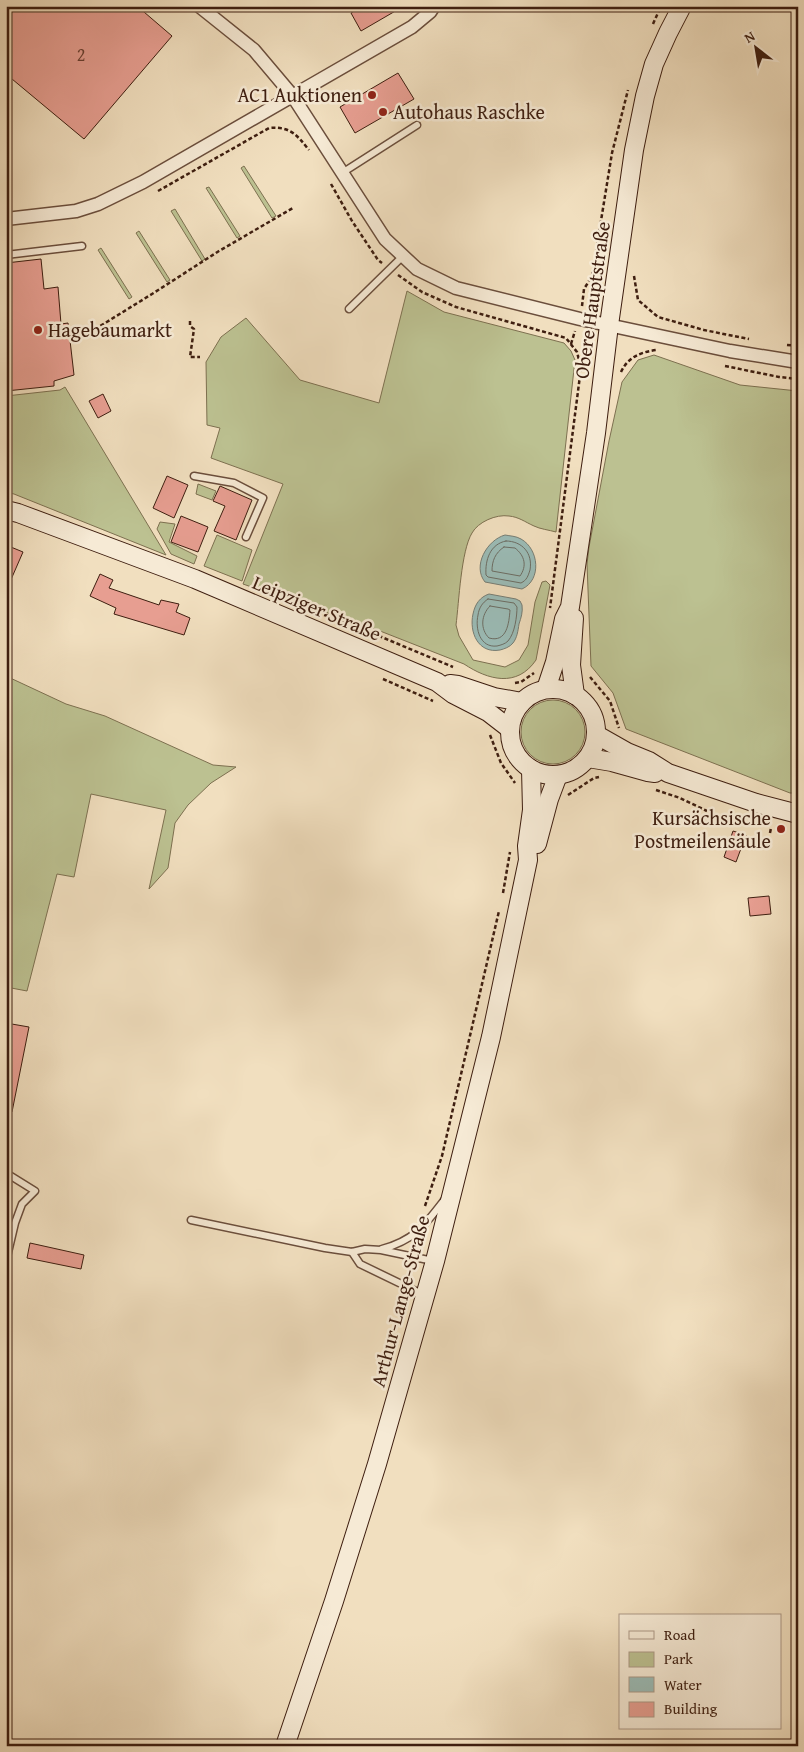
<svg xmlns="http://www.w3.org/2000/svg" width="804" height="1752" font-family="'Gentium Book Plus',serif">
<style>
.green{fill:#bcc191;stroke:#7d7050}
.water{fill:#9bbcb7;stroke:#767d74}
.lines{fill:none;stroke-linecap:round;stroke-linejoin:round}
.shore{stroke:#6c6d64;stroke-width:1}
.building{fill:#e79e91;stroke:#3e1e10}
.lane-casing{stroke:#6b4e3c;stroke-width:9}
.street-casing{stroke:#6b4e3c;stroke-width:15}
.secondary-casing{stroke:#3e1e10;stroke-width:20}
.path{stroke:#3e1e10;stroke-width:2.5;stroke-dasharray:4 2.5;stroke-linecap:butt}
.lane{stroke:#f6ead5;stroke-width:6}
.street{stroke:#f6ead5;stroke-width:12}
.secondary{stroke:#f6ead5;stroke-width:18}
.poi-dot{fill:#8f2418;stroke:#f6ead5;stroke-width:2}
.labels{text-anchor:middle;stroke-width:5;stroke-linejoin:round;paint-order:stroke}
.number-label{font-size:18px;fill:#683e30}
.poi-label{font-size:20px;fill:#3e1e10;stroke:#f6ead5;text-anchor:end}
.street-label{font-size:20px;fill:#3e1e10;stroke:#f6ead5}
</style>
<rect width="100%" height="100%" fill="#f1dfbf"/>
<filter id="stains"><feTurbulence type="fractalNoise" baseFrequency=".004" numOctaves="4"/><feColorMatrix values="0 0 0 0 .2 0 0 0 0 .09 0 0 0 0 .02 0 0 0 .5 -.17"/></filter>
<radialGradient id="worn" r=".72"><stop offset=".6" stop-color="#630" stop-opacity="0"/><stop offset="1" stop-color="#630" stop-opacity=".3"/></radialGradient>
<g class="green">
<path d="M244,166l32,50 -4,2 -31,-50z"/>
<path d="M209,187l31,49 -3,2 -31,-50z"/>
<path d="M175,209l30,50 -3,2 -31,-50z"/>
<path d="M139,231l31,49 -3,2 -31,-49z"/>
<path d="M101,248l31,49 -3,2 -31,-49z"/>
<path d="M407,291l37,21 120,31 7,8 4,9 -19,172c-7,-2 -16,-3 -22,-6 -9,-4 -15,-9 -25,-10 -13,-2 -31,6 -37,17 -11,18 -13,69 -16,92l3,11 14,24 32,7 14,-7 9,-15 7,-43 7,-20 4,-1 4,4 -14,75c-19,28 -48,20 -72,4l-117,-46 -30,-8 -74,-26 40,-100 -72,-26 9,-30 -13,-3 -1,-63 15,-25 25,-19 54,62 79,23z"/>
<path d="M654,355l86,30 58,6v402h-8l-164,-64 -13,-36 -22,-27 -4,-102 2,-17 20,-106 13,-59 16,-22z"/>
<path d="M65,387l101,168 -152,-61 -8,-2v-96l54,-6z"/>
<path d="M198,484l18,7 -4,9 -16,-6z"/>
<path d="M160,522l15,2 -6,18 28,14 -3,8 -23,-10 -14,-25z"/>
<path d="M217,535l35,15 -10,31 -38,-15z"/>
<path d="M6,676l60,28 39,12 108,49 23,2 -25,16 -23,22 -13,18 -7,45 -19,21 17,-79 -75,-16 -17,83 -17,-3 -30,117 -21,-4z"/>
<circle cx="553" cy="732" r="32"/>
</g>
<g class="water">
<path d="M505,535c5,1 11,1 16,4 18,10 21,41 1,50l-37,-7c-13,-16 2,-42 20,-47z"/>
<path d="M489,594l27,5 4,2 2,4c1,7 -1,13 -3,19 -1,7 -2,14 -6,19 -3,4 -9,6 -13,7 -22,4 -31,-18 -27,-36 2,-10 7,-17 16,-20z"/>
</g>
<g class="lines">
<g class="shore">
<path d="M506,541c16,0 27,12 24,29 -2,6 -3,10 -9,13l-33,-6 -2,-2c-1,-15 4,-31 20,-34z"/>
<path d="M504,547l11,1c10,8 12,18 5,28l-28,-5c0,-10 3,-18 12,-24z"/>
<path d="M488,599l26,4 3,4c0,9 -2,26 -9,34 -3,3 -7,4 -11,5 -17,2 -22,-17 -19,-31 1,-7 4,-12 10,-16z"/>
<path d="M490,606l18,3 2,1c-1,13 -3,33 -21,28 -9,-9 -8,-23 1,-32z"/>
</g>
</g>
<g class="building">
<path d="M6,6h131l35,30 -88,103 -78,-65z"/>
<path d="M363,6h41l-43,25 -10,-18z"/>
<path d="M398,73l16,26 -59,34 -15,-26z"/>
<path d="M41,259l3,30 14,-2 3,37 7,-1 6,52 -20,6v5l-48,5v-128z"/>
<path d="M103,394l8,17 -13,7 -9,-17z"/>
<path d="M167,476l21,9 -14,33 -21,-10z"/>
<path d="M220,486l32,14 -16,40 -22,-9 11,-25 -12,-5z"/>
<path d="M181,516l27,11 -10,25 -27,-10z"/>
<path d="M6,545l17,7 -17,39z"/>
<path d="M100,574l13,6 -4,8 50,17 2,-5 18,4 -3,8 14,6 -6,17 -70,-21 2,-6 -26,-12z"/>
<path d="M733,831l13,4 -10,27 -12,-5z"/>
<path d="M769,896l2,18 -21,2 -2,-18z"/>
<path d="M6,1023l23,4 -17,85 -6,-1z"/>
<path d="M30,1243l54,12 -3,14 -54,-11z"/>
</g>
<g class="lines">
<g class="lane-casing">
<g id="lane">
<path d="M342,173l75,-48"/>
<path d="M6,255l76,-9"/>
<path d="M349,309l54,-53"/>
<path d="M194,476l40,7 29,15 -17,39"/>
<path d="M6,1173l29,18 -13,13 -7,19 -9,38"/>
<path d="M191,1220l134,28 27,4 13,-3 16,1 52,11"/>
<path d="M382,1249c33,-9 43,-24 63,-50"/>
<path d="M352,1252l8,12 64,31"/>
</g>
</g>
<g class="street-casing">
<g id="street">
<path d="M199,6l55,44 38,45 93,144 32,30 39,19 124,31 150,32 68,11"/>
<path d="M6,219l70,-8 22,-7 45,-22 269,-155 18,-15 4,-6"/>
</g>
</g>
<g class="secondary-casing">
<g id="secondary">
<path d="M6,510l12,3 177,66 242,103 16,12 35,18 22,17"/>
<path d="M574,618l-3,47 4,30"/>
<path d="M450,684l8,1 36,12 28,5"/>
<circle cx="553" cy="732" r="43"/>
<path d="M546,689l9,-27 9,-43 6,-12 26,-174 13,-108 25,-175 11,-54 9,-32 14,-31 14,-27"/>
<path d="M597,735l30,17 22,9 19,12 88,30 42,11"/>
<path d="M588,758l24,4 36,10 7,1"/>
<path d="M537,844l12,-45 9,-24"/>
<path d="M285,1746l49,-145 43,-137 58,-203 56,-224 37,-177 -1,-14 5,-36 -1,-41"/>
</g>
</g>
<g class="path">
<path d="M653,24l8,-18"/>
<path d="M331,184l21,37 26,39 4,3"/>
<path d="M158,191l111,-63c21,-2 28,7 40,22"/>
<path d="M398,275l24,17 34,15 110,31 11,14 4,16 -31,240"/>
<path d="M634,276l4,24 20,17 46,13 45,9"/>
<path d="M582,306l2,-17 8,-13 20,-123 16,-63"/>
<path d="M190,321v5l4,3 -4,28h10"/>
<path d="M70,337l27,-9 55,-34 67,-43 74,-43"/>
<path d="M571,344l4,-13"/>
<path d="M787,345l11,1"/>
<path d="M725,366l54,11 19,2"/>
<path d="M621,372c7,-15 20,-20 35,-22"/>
<path d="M324,615l10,2 119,50"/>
<path d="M590,677l20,24 9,27"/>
<path d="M383,679l50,22"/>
<path d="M515,683l6,-1 13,-9"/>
<path d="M490,735l11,28 14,20"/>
<path d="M656,790l24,8 27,13"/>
<path d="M568,795l26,-17 5,-1"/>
<path d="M727,818l1,-4"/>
<path d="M770,833l1,-5"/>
<path d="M503,893l7,-41"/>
<path d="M425,1206l17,-50 57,-245"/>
</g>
<use href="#lane" class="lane"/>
<use href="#street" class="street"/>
<use href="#secondary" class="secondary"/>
</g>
<g class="poi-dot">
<circle cx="372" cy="95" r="5"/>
<circle cx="383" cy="112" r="5"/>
<circle cx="38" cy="330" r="5"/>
<circle cx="781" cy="829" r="5"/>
</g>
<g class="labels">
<g class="number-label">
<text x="81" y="61">2</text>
</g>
<g class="poi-label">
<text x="362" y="102">AC1 Auktionen</text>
<text x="393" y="119" text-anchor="start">Autohaus Raschke</text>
<text x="48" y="337" text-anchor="start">Hagebaumarkt</text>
<text x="771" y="825">Kursächsische<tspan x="771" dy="23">Postmeilensäule</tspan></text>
</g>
<g class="street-label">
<text transform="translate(592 300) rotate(-82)" y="7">Obere Hauptstraße</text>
<text transform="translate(317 608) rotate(23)" y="7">Leipziger Straße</text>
<text transform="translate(400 1301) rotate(-75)" y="7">Arthur-Lange-Straße</text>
</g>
</g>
<rect width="804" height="1752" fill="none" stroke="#f1dfbf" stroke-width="25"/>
<rect x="8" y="8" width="789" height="1737" fill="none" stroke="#3e1e10" stroke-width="2.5"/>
<rect x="12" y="12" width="779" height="1727" fill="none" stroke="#3e1e10"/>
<rect x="619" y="1614" width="162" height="115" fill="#f6ead5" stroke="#ac9886"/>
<rect x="629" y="1631" width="25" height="8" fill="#f6ead5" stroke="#ac9886"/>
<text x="664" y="1640" font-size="15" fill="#3e1e10">Road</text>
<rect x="629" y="1652" width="25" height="15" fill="#bcc191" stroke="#ac9886"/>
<text x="664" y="1664" font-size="15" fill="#3e1e10">Park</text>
<rect x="629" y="1677" width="25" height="15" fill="#9bbcb7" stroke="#ac9886"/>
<text x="664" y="1690" font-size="15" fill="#3e1e10">Water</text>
<rect x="629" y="1702" width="25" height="15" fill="#e79e91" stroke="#ac9886"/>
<text x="664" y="1714" font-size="15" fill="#3e1e10">Building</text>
<g transform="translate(756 48) rotate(329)" stroke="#f6ead5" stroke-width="4" paint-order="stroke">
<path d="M0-4L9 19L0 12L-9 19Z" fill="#3e1e10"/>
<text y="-8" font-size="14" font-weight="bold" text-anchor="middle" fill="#3e1e10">N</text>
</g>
<rect width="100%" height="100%" filter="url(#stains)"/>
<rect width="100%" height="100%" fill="url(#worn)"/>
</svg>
